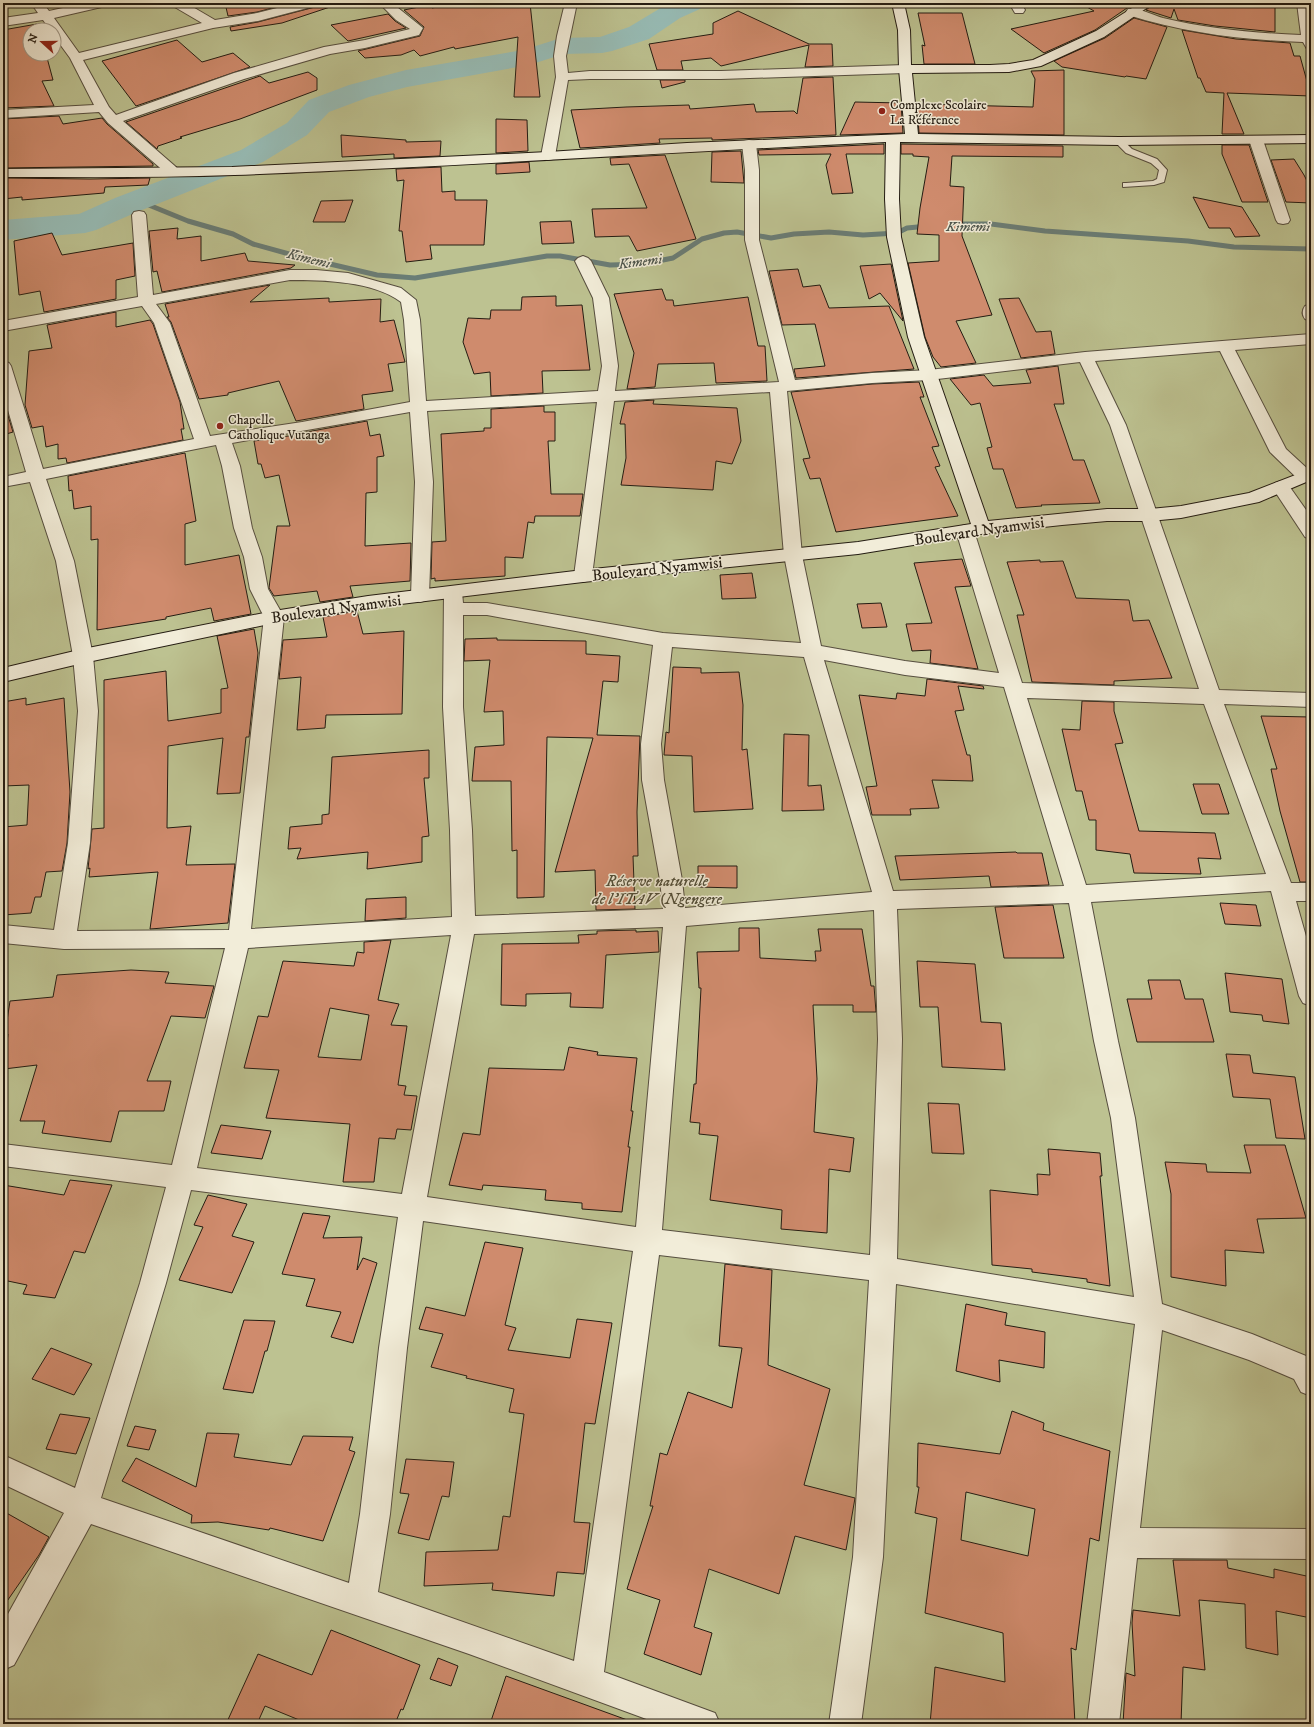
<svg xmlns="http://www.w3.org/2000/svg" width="1314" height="1727" font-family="'IM FELL DW Pica',serif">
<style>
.green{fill:#bdc291;stroke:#706f52;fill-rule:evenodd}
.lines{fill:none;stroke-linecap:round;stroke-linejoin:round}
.stream{stroke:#6a7d76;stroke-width:5}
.river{fill:#98beb8;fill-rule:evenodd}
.building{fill:#cf8b6d;stroke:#241c12;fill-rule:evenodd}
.lane-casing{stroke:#564e3f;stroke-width:2}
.street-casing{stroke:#564e3f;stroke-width:2}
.secondary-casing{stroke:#241c12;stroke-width:2}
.lane{fill:#f2edd9;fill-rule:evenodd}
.street{fill:#f2edd9;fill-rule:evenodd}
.secondary{fill:#f2edd9;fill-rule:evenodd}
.poi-dot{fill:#8f2418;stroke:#f2edd9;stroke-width:1.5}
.labels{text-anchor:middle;stroke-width:3;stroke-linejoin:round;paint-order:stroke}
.far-poi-label{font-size:13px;fill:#241c12;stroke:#f2edd9;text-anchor:start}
.far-water-label{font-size:14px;font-style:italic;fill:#4d554c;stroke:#f2edd9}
.street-label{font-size:16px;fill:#241c12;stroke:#f2edd9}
.park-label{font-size:16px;font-style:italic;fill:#524e38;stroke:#f2edd9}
</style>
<rect width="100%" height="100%" fill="#ebe3c5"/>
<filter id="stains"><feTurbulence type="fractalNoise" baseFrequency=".005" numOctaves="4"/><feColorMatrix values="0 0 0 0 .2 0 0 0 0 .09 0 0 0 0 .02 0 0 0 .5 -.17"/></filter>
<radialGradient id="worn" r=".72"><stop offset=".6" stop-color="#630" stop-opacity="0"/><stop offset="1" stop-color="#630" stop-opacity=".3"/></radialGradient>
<path class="green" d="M3,3h1308v1721h-1308zM30,30h24v24h-24z"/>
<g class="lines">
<g class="stream">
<path d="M139,201l49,20 45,13 20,10 47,13 77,18 38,3 132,-22h13l50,9 33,-1 30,-6 29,-19 22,-6 13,-1 34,6 23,-4 35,-2 34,3 34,-2 10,-5 21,-2"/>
<path d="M953,224h38l54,7 143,10 46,6 77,2"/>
</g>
<path class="river" d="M669,3h35l-4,6 -20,9 -31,21 -37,12 -10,2 -38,1 -35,11 -122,22 -38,10 -40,15 -22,23 -44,27 -126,50 -41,18 -11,3 -82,7v-20l76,-6 36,-16 126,-48 46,-27 22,-23 40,-15 57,-15 117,-20 38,-12 39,-1 29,-10z"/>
</g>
<g class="building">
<path d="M225,3h66l-34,9 -29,4z"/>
<path d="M318,3h11l1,4 -48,16 -51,8 -1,-4 28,-5 57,-15z"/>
<path d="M459,3h16l3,3 52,-3 10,94h-26l4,-60 -63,12 -1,-2 -34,9 -6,-6 -13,5 -36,3 -7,-7 62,-15 4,-9 -20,-17 25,-5 3,3z"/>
<path d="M1080,3h57l-10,5 -32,22 -51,23 -33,-24 83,-18z"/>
<path d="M1155,3h120v29l-60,-6 -37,-6 -4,-11 -3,9 -25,-8z"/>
<path d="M738,11l71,33h23l1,22 -28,1 4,-22 -88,21 -10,-8 -30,3 2,9h-26l-8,-26 64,-10v-11z"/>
<path d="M918,13h44l13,51h-51l-2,-19 3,1z"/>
<path d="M388,14l7,7 11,7 -58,13 -17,-16z"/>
<path d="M1134,18l33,9 -21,52 -20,-3 -1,1 -63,-10 -8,-6 51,-23z"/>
<path d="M37,24l2,6h-9v24h16l7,26 -11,1 12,25 -51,2v-78z"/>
<path d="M1182,30l54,9 54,4 4,13h6l11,40 -84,-3 17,41h-22l2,-41 -18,-1 -6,-14h-2z"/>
<path d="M177,40l25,22 31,-9 17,14 -114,39 -34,-45z"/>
<path d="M1064,70v65l-145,-2 -2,-29 116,3 2,-28 -4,-8z"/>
<path d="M308,72l9,6v12l-77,29 -60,18 2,1 -24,8 -1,3 -31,-27 134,-46 9,7z"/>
<path d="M833,77l3,58 -124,5v-2l-53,1 1,4 -80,5 -9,-38 55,-3 63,-2 1,4 64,-5 2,8 38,-1 3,3 6,-36z"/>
<path d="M660,80h25v2l-23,6z"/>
<path d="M855,102l46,1 2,30 -63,2z"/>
<path d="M59,116l4,8 39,-6 5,6 46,40v2l-150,2v-49z"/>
<path d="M496,119l31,1 1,31 -32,2z"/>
<path d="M341,135l65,5v2l35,-1 -1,15 -46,2v-4l-52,3z"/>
<path d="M884,144v10h-38l7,39 -21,1 -6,-29 5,-11 -72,1 -1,-5z"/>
<path d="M901,144l162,2v11l-111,-1 -2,30 14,1 -2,49 30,79 -36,6 20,42 -35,4 -8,-10 -8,-20 -17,-74 31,-2v-26l-22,-1 3,-26 9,-51 -16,-1v-2h-12z"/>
<path d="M1222,145h27l19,57h-26l-20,-48z"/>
<path d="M741,151l3,32 -33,-1 1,-30z"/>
<path d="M665,155l31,84 -59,12 -8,-15 -34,1 -3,-28 55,-1 -18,-44 -18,1 -1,-7z"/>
<path d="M1294,159l10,16 7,14v14l-25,-1 -15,-42z"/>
<path d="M529,162l1,10 -34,2v-10z"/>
<path d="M441,167l1,25 13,-1v9h32l-3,45h-54l2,14 -26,3 -4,-31h-3l5,-51 -7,1 -1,-12z"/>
<path d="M3,178l87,1 60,-1 -2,7 -43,2 -1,6 -82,7v-3l-19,2z"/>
<path d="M1193,197l49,10 18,29 -25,1 -5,-9h-21z"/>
<path d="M353,200l-8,22h-32l8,-21z"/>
<path d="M571,221l3,22 -32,1 -2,-22z"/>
<path d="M178,228l-1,11 24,-3v25l44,-8 3,8 47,4 -4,3 -129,24 -5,-21 -4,1 -4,-41z"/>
<path d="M52,233l10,22 71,-12 2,33 -19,4v19l-72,13 -4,-21 -21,4 -5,-54z"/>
<path d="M891,264l12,57 -23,-28 -11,6 -9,-33z"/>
<path d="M798,269l5,18 17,-2 9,23 60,-2 25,63 -118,9 -2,-9 31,-3 -10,-42 -33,1 -13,-54z"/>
<path d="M270,285l-20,17 79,-4v4l52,-3 -1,23 14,-2 11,42 -17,2 5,27 -31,4 2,14 -68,12 -17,-40 -51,12v2l-29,4 -28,-77 -4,-5h2l-4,-13z"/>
<path d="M662,289l4,11h7l1,6 74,-9 10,49h7l2,35 -51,2 -2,-20 -56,1 -3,23 -28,2 7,-36 -20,-59z"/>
<path d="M556,296v10l26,-1 8,65 -48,1 1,22 -52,3 -1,-24 -16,2 -11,-32 5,-24 22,1 1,-9h30l1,-13z"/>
<path d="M1019,298l17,34 15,-1 4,23 -34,4 -22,-59z"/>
<path d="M116,312v15l34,-7 3,4 27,78 4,27h-3l2,11 -116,23 -1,-5 -8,1v-15l-12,3 -3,-21 -11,2 -7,-23 4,-54 23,-3 -5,-23z"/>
<path d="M1058,366l6,38h-10l19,56h11l16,43 -59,2 1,1 -26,2 -13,-39h-10l-6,-21 5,-1 -12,-44 -9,2 -21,-26 34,-4 9,11 38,-3 -5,-13z"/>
<path d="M919,382l5,15h-4l19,49 -7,1 8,19 -5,1 23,49 -122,16 -16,-54 -10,1 -7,-20 7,-1 -19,-66 81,-8z"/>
<path d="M654,400l-1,4 84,4 4,33 -9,23 -16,-3 -3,29 -92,-5 5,-27 -1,-34h-5l5,-22z"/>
<path d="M544,406v6h11v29h-7l3,53h32l-3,22h-45l-1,7 -6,-1 -5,36 -18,-1v19l-70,5v-3l-4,1 1,-37 14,-1 -5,-107 43,-3v-3h7v-19z"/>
<path d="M6,409l7,23 -10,3v-25z"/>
<path d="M367,421l3,15 10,-2 4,22 -7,1v35l-11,1 -1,53 46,-3 -1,38 -60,5 3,11 -33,5 -3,-11 -43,5 -5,-8 8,-62h13l-11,-51 -14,3 -4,-14h-3l-4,-23 48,-7 -1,-1z"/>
<path d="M185,453l11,68 -11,3v41l54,-10 12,59 -37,7 -3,-13 -45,9v2l-69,11 1,-91 -7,1v-34l-17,3 -2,-19 -3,1 -1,-15z"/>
<path d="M962,559l9,27 -16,1 23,82 -48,-6 1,-13 -19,1 -6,-27 26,-1 -18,-60z"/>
<path d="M1040,560v2l23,-1 13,37 53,2 4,21 16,-1 23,58 -58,3v4l-82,-3 -15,-67h7l-17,-53z"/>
<path d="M752,573l4,25 -34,1 -2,-24z"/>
<path d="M881,603l6,24 -25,1 -5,-24z"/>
<path d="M357,611l6,23 41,-3 -2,83 -76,1 -1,13 -28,2 4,-53 -22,2 4,-39 44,-3 -4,-20z"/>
<path d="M254,629l4,24 -9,84h-3l-6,56 -23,1 6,-56 -55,8 -1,82 24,-2 -5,39 49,-1 -7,59 -78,6 8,-57 -69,5 1,-9 -2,1 4,-40 12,-1v-148l62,-9 2,50 53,-8v-24l7,-1 -11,-52z"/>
<path d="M497,638v2l89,1v13l34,2 -2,26 -15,-1 -6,54 43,1 -3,76 1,44h-5l2,53 -39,1 -1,-40 -40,2 38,-134 -46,-1 -3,160 -27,1v-48l-5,1 -1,-70h-39l3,-34 29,-2 -1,-34 -19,1 6,-52 -26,1 1,-22z"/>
<path d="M673,667l28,1v5l38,-1 4,33 -1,45 5,-1 6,60 -59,3 -2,-56 -28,-1 2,-23 3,1z"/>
<path d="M927,679l56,7 1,3 -26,-3 6,24 -9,1 12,44h3l3,26 -41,-1 7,28 -29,1 1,6h-39l-6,-28 11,-1 -18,-91 37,4 1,-6 28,3z"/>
<path d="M26,698v7l38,-7 6,94 -3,51 -5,28 -16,1 -5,25h-6l-4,16 -28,2v-88l24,-2 2,-40 -26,1v-84z"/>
<path d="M1082,701l32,1v9l9,32 -8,1 24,87 76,2 6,26 -23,-1 3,16 -67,-1 -4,-19 -34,-4v-30h-7l-7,-29h-6l-14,-62 18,1z"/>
<path d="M1261,716l50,1v165h-11l-20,-71 -9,-42h6z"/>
<path d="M784,734l25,1 -1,51 13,-1 3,25 -42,1z"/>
<path d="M429,750v28h-5l5,58 -7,1v25l-55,7 1,-17 -71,7 4,-11 -13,1 2,-22 32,-3v-9l7,-1 3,-57z"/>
<path d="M1193,784h26l10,30h-27z"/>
<path d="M1016,852l1,1h25l7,32 -58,2 -2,-11 -89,4 -5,-24z"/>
<path d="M698,866h39v22l-39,-1z"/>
<path d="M406,897v21l-41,3 1,-22z"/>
<path d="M1220,903l36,2 5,21 -36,-2z"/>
<path d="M1053,905l11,53h-60l-9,-51z"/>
<path d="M739,928h20l1,30 56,3 -1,-10h6l-3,-22h44l9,57h3l2,26h-23v-7h-40l4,74 -3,53 40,6 -4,34 -21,-3 -2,64 -46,-4 1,-19 -72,-10 8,-64 -19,-2 1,-11 -10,-1 4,-38h2l5,-96h-2l-2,-36 42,-1z"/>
<path d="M636,930v2l22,-1 1,21 -53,3 -3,53 -33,-1 1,-14 -45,1v12l-25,-1 1,-61 77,-1 -1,-8 19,-1v-3z"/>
<path d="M391,940l-13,60 21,4 -8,21 16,1 -9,59 8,1 -2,9 13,1 -6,34 -14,-1 -2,10 -16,-1 -5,44h-31l7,-58 -84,-6 13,-48 -35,-2 14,-52 10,1 15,-56 71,5 3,-14 7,1v-11zM330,1008l39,7 -8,45 -43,-3z"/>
<path d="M917,961l58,3 6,58 20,1 4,47 -63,-3 -4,-60h-18z"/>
<path d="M131,970l38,2 -4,11 49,3 -9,32 -34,-2 -24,65h24l-7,30h-45l-8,31 -69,-9 3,-12h-25l17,-56 -33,4 4,-35h-3l5,-33 43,-4 4,-22z"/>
<path d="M1225,973l57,6 7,45 -26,-3 -1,-6 -32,-3z"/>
<path d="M1148,980h32l5,19h18l11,43h-77l-10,-43h25z"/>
<path d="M569,1047l29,5 -1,3 40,3 -6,53h2l-5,36h2l-8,65 -40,-3v-6l-37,-3 1,-10 -63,-5 -1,5 -33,-5 14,-52 17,2 9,-67 75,2z"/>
<path d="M1226,1054l24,1 3,18 42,4 10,62 -29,-1 -6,-39 -37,-2z"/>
<path d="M928,1103l31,1 5,50 -32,-1z"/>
<path d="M221,1125l50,6 -9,28 -51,-6z"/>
<path d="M1244,1145h41l21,73 -49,1 7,34 -39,-3 1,36 -55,-9v-83l-6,-32 41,2 1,8 44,1z"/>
<path d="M1048,1149l52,4 2,23h-2l10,110 -23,-4v-3l-55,-7v-3l-40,-4 -2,-75 48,5 -1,-21 13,1z"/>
<path d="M70,1180l42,5 -27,68 -11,-2 -19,47 -32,-4 4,-9 -24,-5v-95l61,10z"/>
<path d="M208,1195l39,9 -15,32 22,6 -22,51 -53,-13 24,-53 -9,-2z"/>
<path d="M303,1213l27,3 -7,22 39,-1 -5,33 6,-12 14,5 -24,80 -22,-6 10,-25 -35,-6 9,-27 -33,-5z"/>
<path d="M485,1242l38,6 -18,77 11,3 -8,22 62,8 7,-39 35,4 -17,101 -10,-1 -11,99 16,1 -6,51 -27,-2 -3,24 -62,-6 1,-7 -69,3 2,-34 72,-2 5,-34 7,1 14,-103 -15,-2 5,-23 -48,-11 1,-2 -36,-9 12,-33 -24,-5 7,-22 39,9z"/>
<path d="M725,1264l47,6 -4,95 62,24 -26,96 51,13 -9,52 -51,-14 -16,58 -70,-25 -15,58 18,6 -11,42 -57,-21 16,-54 -33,-11 26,-83h-3l10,-53 7,2 21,-63 44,16 10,-60 -23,-2z"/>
<path d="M966,1304l41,9 -2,12 40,7 -1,36 -45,-8 1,22 -44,-11z"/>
<path d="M244,1320l31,1 -8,30h-2l-12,42 -30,-4z"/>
<path d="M51,1348l41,16 -18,31 -42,-16z"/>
<path d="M1012,1411l32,12 -1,7 67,21 -11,90 -9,-3 -14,112 -5,-2 4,76h-145l5,-57 70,15 -2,-49 -78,-20 12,-95 -22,-5 4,-26h-2l1,-44 82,11zM966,1492l69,17 -7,47 -67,-16z"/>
<path d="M60,1414l30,4 -14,36 -30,-5z"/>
<path d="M135,1426l21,4 -7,20 -22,-4z"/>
<path d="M207,1433l32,1 -5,23 57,8 12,-29 50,1 -4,13 6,2 -32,89 -53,-13 -1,2 -51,-8 -27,1 1,-8 -70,-34 14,-23 60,29z"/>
<path d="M406,1459l48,3 -5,35 -7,-1 -13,44 -31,-7 11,-39 -9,-1z"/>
<path d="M3,1511l46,26 -10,18 -36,52z"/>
<path d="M1173,1560h54l1,8 46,10v-9l37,8v41l-35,-7 2,44 -32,-7 -1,-44 -46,-4 6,70 -22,-3 -2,57h-58l3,-51 9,3 -3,-53 1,-13 47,6z"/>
<path d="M331,1630l89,35 -17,45 -2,-1 -6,15h-86l-44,-18 -8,18h-31l32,-70 54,21z"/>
<path d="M438,1658l20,8 -7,20 -21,-7z"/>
<path d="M506,1676l124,45v3h-140z"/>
</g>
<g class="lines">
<g class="lane-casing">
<path id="lane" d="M1116,139h6l10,10 25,10 10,11 -3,12 -10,3 -31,2v-4h3l27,-2 4,-2 2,-9 -8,-7 -25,-10 -10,-10z"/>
</g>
<g class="street-casing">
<g id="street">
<path d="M31,3h12l6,8 37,-8h22l-2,3 -52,12 25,35 123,-30 -29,-17 -2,-3h15l29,17 42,-7 40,-10h20l-2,3 -57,15 -45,7 -130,32 26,47 7,8 118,-42 90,-26 41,-7 45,-11 -14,-9 -17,-17h13l31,25 -4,7 -54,13 -35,6 -86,25 -121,42 53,46 2,3 -2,3 -5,1 -5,-1 -58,-50 -9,-11 -96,6v-8l91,-5 -24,-47 -16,-22v-6h-4l-7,-10 -40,6v-8l35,-5z"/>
<path d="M565,3h12l-11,53 2,17 22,-2h131l184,-6 5,1 1,3 -1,3 -5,1 -184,6h-131l-22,1 -13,76 -2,3 -5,1 -5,-1 -2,-3 15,-79 -2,-21 3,-20z"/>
<path d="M1009,3h12l4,7 -2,3h-8z"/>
<path d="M1297,3h12l2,13v34l-4,-1 -4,-7c-60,-2 -118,-9 -175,-27l-2,-3 2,-3c10,-2 25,6 35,9 45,11 92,15 138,17z"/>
<path d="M1256,136l5,1 2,3 27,80 -2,3 -5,1 -5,-1 -2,-3 -27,-80 2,-3z"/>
<path d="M749,140l5,1 2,3 3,26v70l36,140 77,-7 57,-3 156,-18 226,-18v10l-76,6 51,99 25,23v9l-5,1 -6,-1 -30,-29 -50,-101 -125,10 31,64 93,265 92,3v14l-87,-3 67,179h20v18h-15l15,53v52l-8,-3 -4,-7 -28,-105 -180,11 27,139 17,77 27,186 90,30 59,24v38l-10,-4 -7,-13 -45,-19 -87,-30 -22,198 171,1v30l-174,-1 -18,166h-32l48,-400 -239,-40 -13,273 -22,167h-32l24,-167 16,-277 -210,-25 -55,417 111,41 5,11h-60l-191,-70 -378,-130 -77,141 -11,5v-47l61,-110 -61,-29v-29l72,33 65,-205 26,-96 -163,-21v-22l169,21 53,-217 -161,1 -61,-6v-18l51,5 14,-87 10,-132 -5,-55 -17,-95 -26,-79 -27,5v-10l23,-5 -23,-79v-32l6,2 2,3 32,103 151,-30 -40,-116 -12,-17 -139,25v-10l135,-24 -6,-82 2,-3 5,-1 5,1 2,3 7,80 137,-25h26l32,3 53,15 15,12 4,20 6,81 172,-10 4,-25 -9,-68 -18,-37 3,-3 5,-2 5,2 3,3 18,37 9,68 -3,25 164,-9 -34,-142v-70l-3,-26 2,-3zM290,280c34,0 83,1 111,22l3,18 6,82 -108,20 -92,14 -40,-113 -14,-19zM1080,362l30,63 89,264 -177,-6 -48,-152 -3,-4 -6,-2 -6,2 -3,4 43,142 -94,-12 -84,-15 -19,-91 -15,-164 85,-8 57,-3zM770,392l14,163 17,88 -138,-10 -176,-30h-24l-1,-11 -2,-4 -7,-2 -7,2 -2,4 -1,115 7,123 2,87 -201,12 33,-312 -16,-28 -6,-32 -10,-29 -12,-62 -8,-23 178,-31 5,70 -4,114 2,4 7,2 7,-2 2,-4 4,-114 -6,-71 170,-9 -23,174 2,4 7,2 7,-2 2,-4 22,-175zM216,445l6,21 12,62 10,29 6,32 14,28 -35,313 -152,1 13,-88 8,-132 -5,-55 -19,-95 -28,-82zM463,615h24l166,30 -12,99 1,36 18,100 3,29 -188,7 -3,-86 -9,-123zM672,647l132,10 68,235 -187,16 -3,-28 -18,-100 -3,-36zM824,660l81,15 99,12 60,199 -171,5zM1027,698l177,6 62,170 -180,11zM1069,903l25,138 17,77 23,179 -237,-38 5,-220 -5,-130zM874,910l4,129 -8,216 -208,-25 24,-304zM663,927l-27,300 -209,-30 47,-263zM451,935l-49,259 -205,-26 51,-220zM191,1190l207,27 -19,131 -19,166 -11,69 -248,-85 65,-215zM423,1221l210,30 -59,410 -196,-69 12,-78 17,-166z"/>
<path d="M1311,304v17l-6,-2c-3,-4 -3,-9 0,-13z"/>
<path d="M1281,481l6,2 24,34v22l-6,-2 -33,-50 3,-4z"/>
</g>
</g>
<g class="secondary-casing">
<path id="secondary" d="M892,3h12l6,27 1,35h79l19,-1 24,-4 63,-29 44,-28h14l-50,34 -63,29 -32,6 -97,1 6,61 201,3 192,-2v8l-192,2 -219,-3 -1,57 2,38 23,100 64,184 119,-12h43l31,-3 68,-13 62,-24v11l-52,22 -78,16 -31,3h-43l-45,4 -81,9 -123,20 -275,28 -215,26 -94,15 -191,40 -80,19v-14l80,-19 191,-38 94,-15 215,-26 275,-28 113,-18 -63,-187 -21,-100 -2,-38 1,-57c-217,10 -435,25 -652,33 -77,3 -154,2 -231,2v-8l229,-2 316,-15 139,-9 218,-9 -6,-65 -1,-39z"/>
</g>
<use href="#lane" class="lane"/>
<use href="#street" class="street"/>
<use href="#secondary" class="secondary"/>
</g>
<g class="poi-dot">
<circle cx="882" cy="111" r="4"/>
<circle cx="220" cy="426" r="4"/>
</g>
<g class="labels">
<g class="far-poi-label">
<text x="890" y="109">Complexe Scolaire<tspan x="890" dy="15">La Référence</tspan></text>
<text x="228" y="424">Chapelle<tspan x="228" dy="15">Catholique Vutanga</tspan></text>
</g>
<g class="far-water-label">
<text x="968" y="231">Kimemi</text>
<text transform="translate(309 258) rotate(14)" y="5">Kimemi</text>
<text transform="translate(640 261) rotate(-7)" y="5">Kimemi</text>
</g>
<g class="street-label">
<text transform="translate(979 530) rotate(-8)" y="6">Boulevard Nyamwisi</text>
<text transform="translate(657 568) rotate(-6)" y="6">Boulevard Nyamwisi</text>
<text transform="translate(336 608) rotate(-8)" y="6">Boulevard Nyamwisi</text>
</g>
<g class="park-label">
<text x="657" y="886">Réserve naturelle<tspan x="657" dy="18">de l'ITAV (Ngengere</tspan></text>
</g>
</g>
<rect width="1314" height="1727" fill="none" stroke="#ebe3c5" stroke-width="16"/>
<rect x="4" y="4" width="1306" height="1719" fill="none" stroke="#241c12" stroke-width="2"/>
<rect x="8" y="8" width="1298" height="1711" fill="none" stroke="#241c12"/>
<g transform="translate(42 42) rotate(291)"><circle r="19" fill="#f2edd9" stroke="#a09989"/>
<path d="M0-3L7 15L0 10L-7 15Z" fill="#8f2418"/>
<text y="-6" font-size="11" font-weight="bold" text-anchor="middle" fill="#241c12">N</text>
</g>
<rect width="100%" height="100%" filter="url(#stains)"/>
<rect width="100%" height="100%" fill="url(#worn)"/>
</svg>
